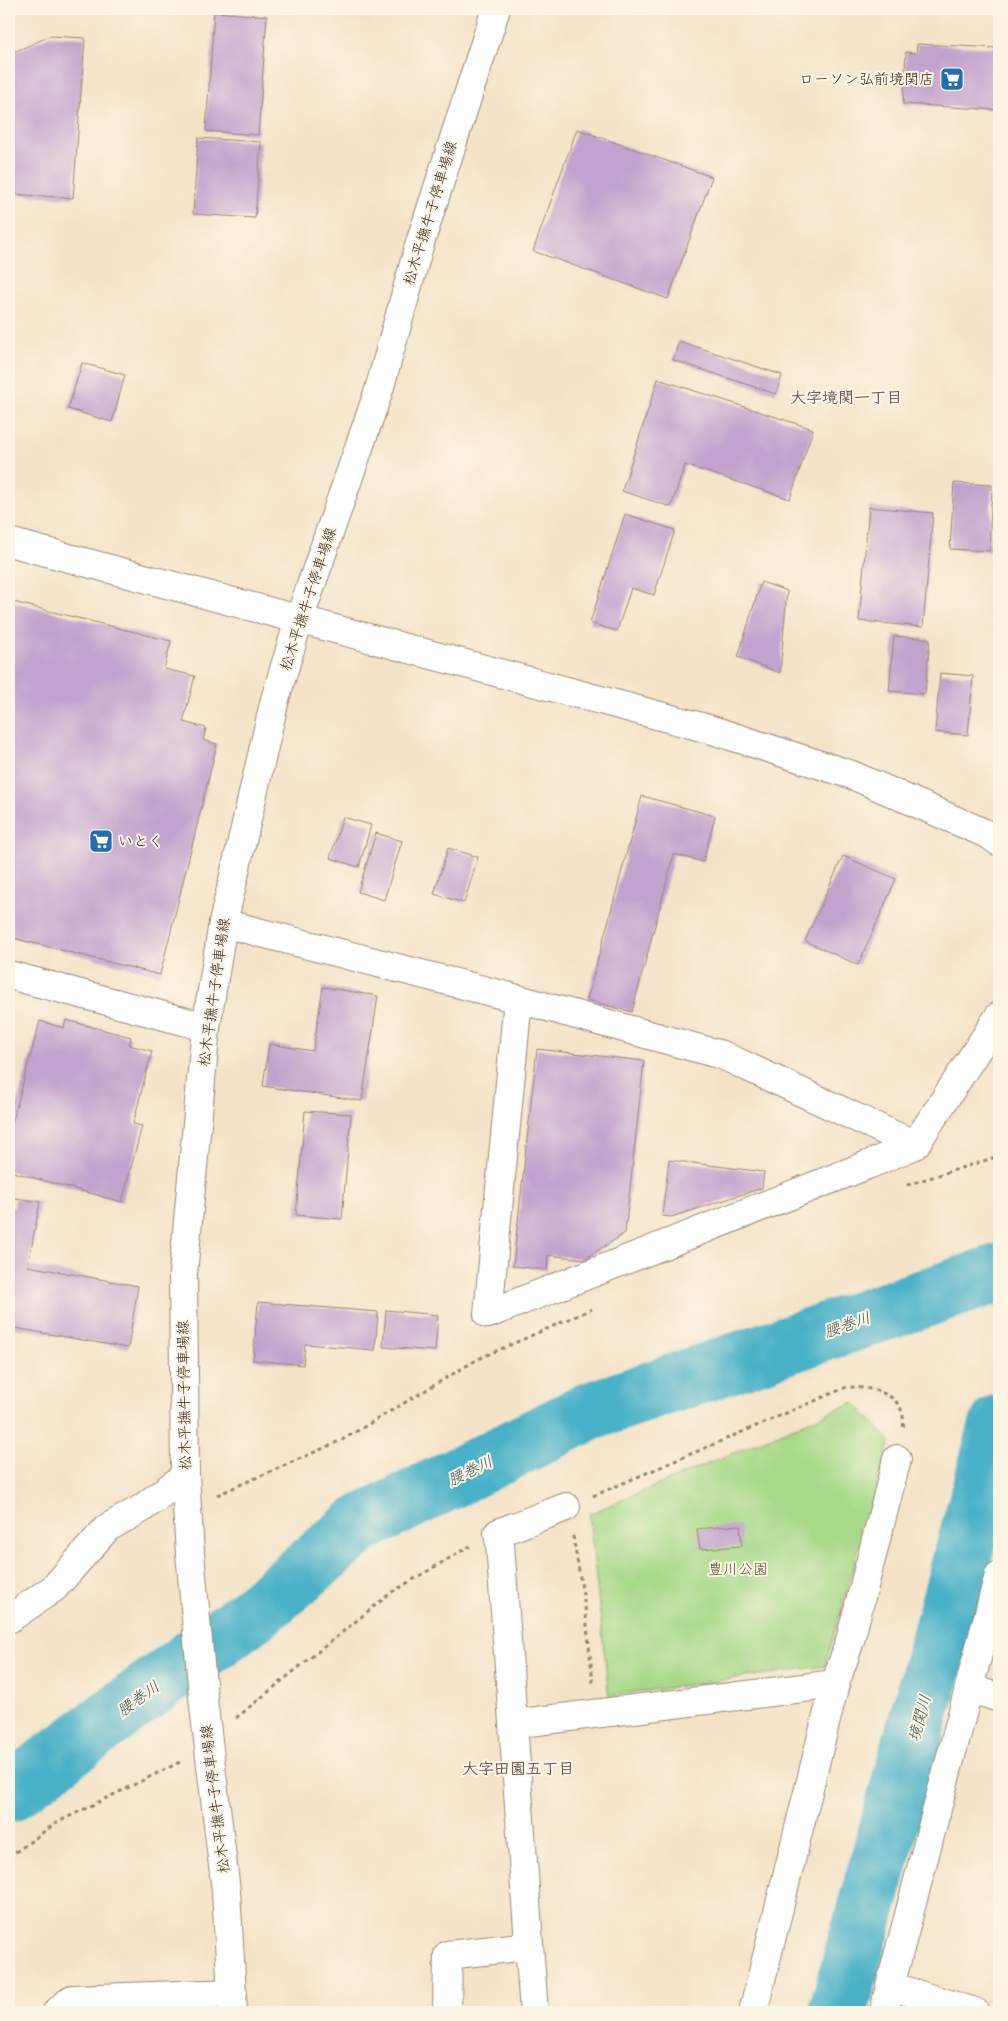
<svg xmlns="http://www.w3.org/2000/svg" width="1008" height="2021" font-family="'Architects Daughter','Klee One',sans-serif">
<style>
.green{fill:#a7d988;stroke:#718253}
.lines{fill:none;stroke-linecap:round;stroke-linejoin:round}
.river{stroke:#49b1c8;stroke-width:59}
.building{fill:#c3a3ce}
.street-casing{stroke:#988672;stroke-width:30}
.secondary-casing{stroke:#988672;stroke-width:30}
.path{stroke:#988672;stroke-width:3;stroke-dasharray:4 4;stroke-linecap:butt}
.street{stroke:#fff;stroke-width:28}
.secondary{stroke:#fff;stroke-width:28}
.labels{text-anchor:middle;stroke-width:4;stroke-linejoin:round;paint-order:stroke}
.poi-label{font-size:15px;fill:#3b2a1e;stroke:#fcf5e5;text-anchor:end}
.street-label{font-size:15px;fill:#3b2a1e;stroke:#fcf5e5}
.park-label{font-size:15px;fill:#565638;stroke:#fcf5e5}
.neighbourhood-label{font-size:16px;font-weight:bold;fill:#6b545c;stroke:#fcf5e5}
.water-label{font-size:16px;font-style:italic;fill:#40595a;stroke:#fcf5e5}
</style>
<rect width="100%" height="100%" fill="#fcf5e5"/>
<filter id="ink" filterUnits="userSpaceOnUse"><feTurbulence type="fractalNoise" baseFrequency=".02" numOctaves="2"/><feDisplacementMap in="SourceGraphic" scale="10" xChannelSelector="R" yChannelSelector="G"/><feConvolveMatrix kernelMatrix="1 2 1 2 8 2 1 2 1" color-interpolation-filters="sRGB"/></filter>
<filter id="wash" filterUnits="userSpaceOnUse"><feTurbulence type="fractalNoise" baseFrequency=".0096" numOctaves="4" result="noise"/><feDisplacementMap in="SourceGraphic" scale="20" xChannelSelector="R" yChannelSelector="G"/><feGaussianBlur stdDeviation="1.12" result="paint"/><feColorMatrix in="noise" values="0 0 0 0 0 0 0 0 0 0 0 0 0 0 0 0 0 1.4 0 .05"/><feComposite in="paint" operator="in"/></filter>
<g filter="url(#wash)">
<rect width="100%" height="100%" fill="#f4e3c7"/>
<path class="green" d="M854,1402l36,39 -65,225 -216,30 -20,-182z"/>
<g class="lines">
<g class="river">
<path d="M9,1793l250,-184 102,-85 227,-112 411,-139"/>
<path d="M838,2012l161,-588"/>
</g>
</g>
<g id="blocks">
<g class="building">
<path d="M214,12l53,4 -9,119 -52,-4z"/>
<path d="M50,36l35,2 -12,160 -64,-4v-83l5,-59z"/>
<path d="M917,44l82,4v62l-96,-6 3,-52 10,1z"/>
<path d="M577,129l135,48 -44,122 -135,-48z"/>
<path d="M198,138l63,4 -6,76 -62,-4z"/>
<path d="M679,341l103,34 -6,19 -103,-34z"/>
<path d="M82,363l43,12 -13,47 -44,-13z"/>
<path d="M658,379l155,50 -23,70 -105,-34 -14,42 -49,-16z"/>
<path d="M954,483l38,2 -3,66 -39,-2z"/>
<path d="M869,507l64,6 -10,114 -64,-6z"/>
<path d="M625,514l50,16 -21,65 -23,-7 -14,43 -27,-8z"/>
<path d="M761,582l26,9 -7,82 -42,-16z"/>
<path d="M9,601l162,40 -7,28 31,7 -12,46 23,6 -3,12 14,4 -57,231 -151,-38z"/>
<path d="M894,636l36,3 -5,55 -36,-3z"/>
<path d="M940,673l33,3 -5,59 -33,-3z"/>
<path d="M642,796l73,20 -12,46 -29,-8 -42,158 -45,-12z"/>
<path d="M343,817l28,8 -12,42 -29,-9z"/>
<path d="M376,833l26,8 -18,59 -26,-8z"/>
<path d="M448,848l30,9 -14,46 -30,-9z"/>
<path d="M843,856l53,23 -38,86 -53,-24z"/>
<path d="M323,987l55,9 -16,105 -99,-15 6,-42 44,7z"/>
<path d="M66,1020l65,17 -2,8 23,6 -19,73 9,2 -20,76 -113,-31v-37l31,-113 24,7z"/>
<path d="M537,1049l107,12 -19,172 -40,26 -37,-4 -1,15 -34,-4z"/>
<path d="M305,1111l46,3 -9,105 -46,-4z"/>
<path d="M669,1160l95,12 -2,16 -91,29 -9,-1z"/>
<path d="M15,1198l25,4 -12,64 110,20 -10,62 -119,-21v-120l5,1z"/>
<path d="M258,1302l120,10 -3,38 -70,-6 -2,21 -50,-5z"/>
<path d="M386,1310l52,5 -3,36 -52,-4z"/>
<path d="M740,1525l2,21 -42,3 -3,-20z"/>
</g>
</g>
</g>
<g filter="url(#ink)">
<use href="#blocks" fill-opacity="0" stroke="#988672" stroke-width="1"/>
<g class="lines">
<g class="street-casing">
<g id="street">
<path d="M223,923l295,76 204,56 193,90"/>
<path d="M9,975l197,52"/>
<path d="M518,999l-30,315 382,-150 45,-19 84,-129"/>
<path d="M9,1619l45,-31 53,-60 34,-19 44,-33"/>
<path d="M969,1688l30,10"/>
<path d="M513,1724l322,-40"/>
<path d="M57,2012l15,-13 161,-6"/>
<path d="M447,2012l1,-57 81,-9"/>
<path d="M534,2012l-34,-468 -2,-11 68,-26"/>
<path d="M753,2012l82,-328 14,-40 48,-185"/>
<path d="M884,2012l6,-26"/>
<path d="M975,2012l-85,-26 109,-411"/>
</g>
</g>
<g class="secondary-casing">
<g id="secondary">
<path d="M9,542l700,187 143,46 137,60 10,7"/>
<path d="M233,2012l-7,-121 -22,-184 -14,-154 -5,-77 -2,-202 23,-247 17,-104 52,-224 24,-79 80,-230 40,-144 77,-237"/>
</g>
</g>
<g class="path">
<path d="M907,1185l92,-29"/>
<path d="M217,1495l125,-55 136,-81 114,-50"/>
<path d="M593,1496l254,-109c27,0 61,7 56,42"/>
<path d="M573,1536l12,71 8,76"/>
<path d="M9,1655l6,-5"/>
<path d="M236,1718l156,-126 78,-46"/>
<path d="M9,1857l47,-34 124,-61"/>
</g>
<use href="#street" class="street"/>
<use href="#secondary" class="secondary"/>
</g>
</g>
<defs>
<g id="supermarket-square" transform="scale(1.25)"><rect x="-9" y="-9" width="18" height="18" rx="4" fill="#1f6fb2" stroke="#fcf5e5"/><path d="M-6-5.5h2.5l.6 2H6L4.5 2H-2.5L-4.4-4H-6ZM-1.5 3.2a1.3 1.3 0 1 0 .1 0ZM3 3.2a1.3 1.3 0 1 0 .1 0Z" fill="#fff"/></g>
</defs>
<g fill-rule="evenodd">
<use href="#supermarket-square" x="952" y="79"/>
<use href="#supermarket-square" x="101" y="841"/>
</g>
<g class="labels">
<g class="poi-label">
<text x="934" y="84">ローソン弘前境関店</text>
<text x="118" y="846" text-anchor="start">いとく</text>
</g>
<g class="street-label">
<text transform="translate(430 213) rotate(-73)" y="5">松木平撫牛子停車場線</text>
<text transform="translate(308 599) rotate(-72)" y="5">松木平撫牛子停車場線</text>
<text transform="translate(214 992) rotate(-82)" y="5">松木平撫牛子停車場線</text>
<text transform="translate(184 1395) rotate(-91)" y="5">松木平撫牛子停車場線</text>
<text transform="translate(215 1799) rotate(-97)" y="5">松木平撫牛子停車場線</text>
</g>
<g class="park-label">
<text x="738" y="1574">豊川公園</text>
</g>
<g class="neighbourhood-label">
<text x="846" y="403">大字境関一丁目</text>
<text x="518" y="1774">大字田園五丁目</text>
</g>
<g class="water-label">
<text transform="translate(847 1324) rotate(-19)" y="6">腰巻川</text>
<text transform="translate(470 1470) rotate(-26)" y="6">腰巻川</text>
<text transform="translate(138 1698) rotate(-36)" y="6">腰巻川</text>
<text transform="translate(919 1718) rotate(-75)" y="6">境関川</text>
</g>
</g>
<rect width="1008" height="2021" fill="none" stroke="#fcf5e5" stroke-width="30"/>
</svg>
